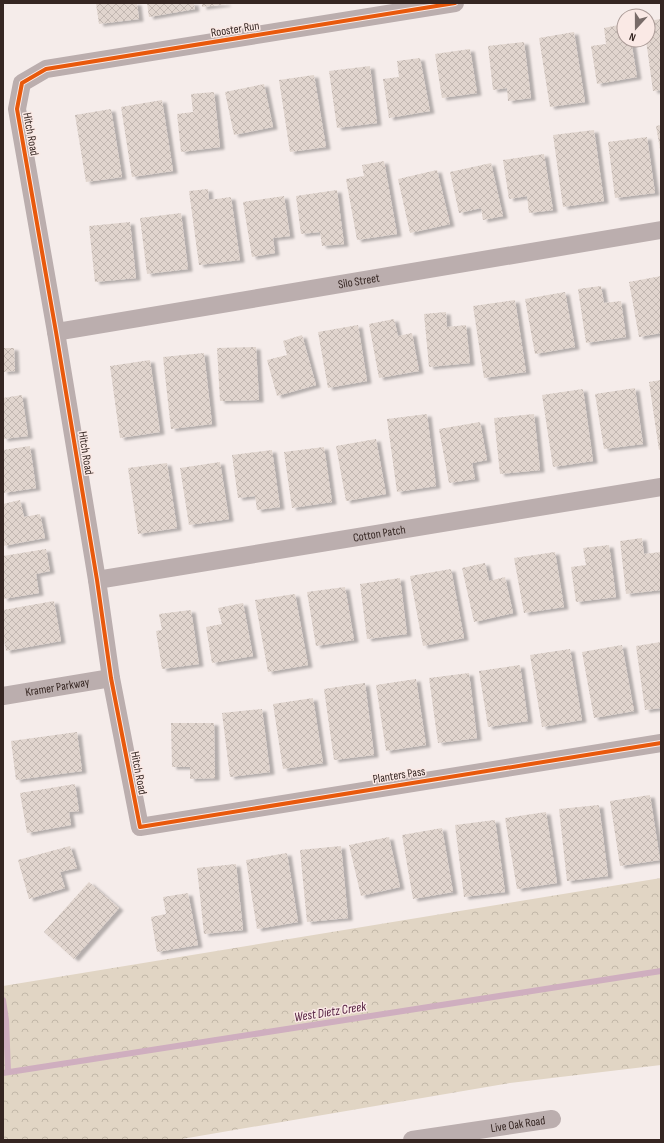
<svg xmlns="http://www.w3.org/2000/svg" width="664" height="1143" font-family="'Sofia Sans Condensed',sans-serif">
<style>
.park{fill:url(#park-crowns)}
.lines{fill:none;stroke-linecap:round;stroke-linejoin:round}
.stream{stroke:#cfaebf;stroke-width:6}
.building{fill:url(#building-cross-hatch);filter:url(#shadow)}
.street{stroke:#bbaeae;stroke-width:18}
.cycleway-casing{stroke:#fae9e5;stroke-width:6}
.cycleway{stroke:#e8590c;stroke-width:4}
.labels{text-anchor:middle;stroke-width:3;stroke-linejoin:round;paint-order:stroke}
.street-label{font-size:12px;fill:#352622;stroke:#fae9e5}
.water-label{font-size:13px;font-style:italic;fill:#4f193c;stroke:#fae9e5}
</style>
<defs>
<pattern id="park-crowns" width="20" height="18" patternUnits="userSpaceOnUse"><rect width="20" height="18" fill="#e1d5c4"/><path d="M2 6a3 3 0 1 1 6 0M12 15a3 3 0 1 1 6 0" fill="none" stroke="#c2b7a8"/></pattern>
<pattern id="building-cross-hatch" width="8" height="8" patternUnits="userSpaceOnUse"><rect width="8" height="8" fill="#e1d5ce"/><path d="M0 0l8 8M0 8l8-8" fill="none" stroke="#c2b7b1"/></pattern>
<filter id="shadow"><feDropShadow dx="4.5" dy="2.5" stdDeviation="1" flood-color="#0004"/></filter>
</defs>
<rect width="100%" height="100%" fill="#f5ecea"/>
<path class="park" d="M661,878v187l-151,18 -334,57h-173v-154z"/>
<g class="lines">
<g class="stream">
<path d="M3,1000l3,20 2,52"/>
<path d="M3,1073l658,-102"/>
</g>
</g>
<g class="building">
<path d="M96,3h41l2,16 -40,5z"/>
<path d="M147,3h47l1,6 -46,8z"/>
<path d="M202,3h24v1l-24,3z"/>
<path d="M661,19v71l-8,1 -7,-51h2v-19z"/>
<path d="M624,24v16h7l6,37 -40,7 -6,-38 15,-2 -2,-16z"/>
<path d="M574,32l11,70 -35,5 -11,-69z"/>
<path d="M524,42l7,56 -23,3 -1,-13 -14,2 -5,-44z"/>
<path d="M470,49l7,44 -35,5 -7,-44z"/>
<path d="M420,58l10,53 -41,7 -6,-39 16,-2 -2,-16z"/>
<path d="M370,66l7,57 -40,5 -8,-57z"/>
<path d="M314,75l12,72 -36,5 -11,-72z"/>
<path d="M264,84l9,43 -39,8 -9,-43z"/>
<path d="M214,92l6,55 -39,5 -4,-38 16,-2 -2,-18z"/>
<path d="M162,100l11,71 -41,6 -11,-70z"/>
<path d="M111,109l11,68 -36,5 -11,-67z"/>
<path d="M661,125v24h-1l-4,-23z"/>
<path d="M594,130l10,71 -41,6 -10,-72z"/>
<path d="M647,137l8,56 -40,5 -7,-56z"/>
<path d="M544,154l9,56 -24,3 -2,-17 -18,3 -6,-39z"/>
<path d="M384,161l13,73 -40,6 -11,-61 18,-3 -2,-11z"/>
<path d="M491,163l12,53 -20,4 -2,-12 -22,5 -9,-41z"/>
<path d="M437,170l13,54 -40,9 -12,-54z"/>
<path d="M208,189l1,11 22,-3 9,63 -41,5 -10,-74z"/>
<path d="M337,190l7,54 -22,2 -2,-14 -19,2 -5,-38z"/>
<path d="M284,196l6,40 -17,2 2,15 -23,4 -9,-55z"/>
<path d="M181,213l7,56 -41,5 -7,-56z"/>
<path d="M130,222l6,56 -41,4 -6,-56z"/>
<path d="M661,276v57l-22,4 -10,-55z"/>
<path d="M601,286l3,17 17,-2 5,36 -40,6 -8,-54z"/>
<path d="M565,292l10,55 -40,7 -10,-55z"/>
<path d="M515,300l11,72 -42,6 -11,-72z"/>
<path d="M446,312l1,15 19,-2 4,38 -41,4 -5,-53z"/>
<path d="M394,319l4,17 14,-3 7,38 -40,7 -10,-54z"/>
<path d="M358,325l9,56 -39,7 -10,-56z"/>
<path d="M302,335l14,50 -39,11 -10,-36 20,-5 -4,-14z"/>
<path d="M256,347l3,53 -39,1 -3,-53z"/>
<path d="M3,348h11l1,23 -12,1z"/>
<path d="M204,353l8,71 -41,5 -8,-72z"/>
<path d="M150,360l10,72 -40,6 -10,-72z"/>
<path d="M661,380v69l-2,1 -10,-68z"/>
<path d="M635,388l8,56 -39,5 -9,-55z"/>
<path d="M583,389l10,72 -40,6 -11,-72z"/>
<path d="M22,395l6,41 -25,3v-41z"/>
<path d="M427,414l9,72 -39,6 -10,-73z"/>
<path d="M534,414l6,56 -40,4 -6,-56z"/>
<path d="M480,422l7,38 -15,3 3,16 -26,4 -10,-54z"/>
<path d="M376,439l10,55 -40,7 -10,-55z"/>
<path d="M30,446l6,42 -33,5v-43z"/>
<path d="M324,447l8,55 -40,6 -8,-56z"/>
<path d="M272,450l8,57 -23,3 -2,-14 -17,2 -6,-43z"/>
<path d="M220,462l9,57 -40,6 -9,-57z"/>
<path d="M167,463l10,65 -39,6 -10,-66z"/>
<path d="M20,500l4,17 16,-3 5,24 -42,8v-42z"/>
<path d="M642,538l2,16 17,-2v38l-35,4 -6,-53z"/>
<path d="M609,545l7,52 -40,5 -5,-35 15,-2 -3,-17z"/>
<path d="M46,549l4,22 -14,3 3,19 -36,6v-43z"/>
<path d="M555,552l9,55 -40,6 -10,-55z"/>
<path d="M485,563l4,18 16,-4 8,36 -39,9 -12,-54z"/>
<path d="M451,569l13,69 -41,8 -13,-70z"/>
<path d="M400,578l7,56 -40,5 -7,-55z"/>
<path d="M345,587l9,53 -38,6 -9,-54z"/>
<path d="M295,594l13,71 -40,7 -13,-72z"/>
<path d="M54,601l7,40 -55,10 -3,-16v-25z"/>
<path d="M243,603l10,53 -41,7 -6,-36 16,-3 -4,-16z"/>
<path d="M191,610l8,54 -37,5 -6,-38 6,-1 -3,-16z"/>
<path d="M661,642v66l-16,2 -9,-64z"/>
<path d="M622,645l12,66 -40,7 -12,-66z"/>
<path d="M570,649l12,71 -40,7 -12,-72z"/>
<path d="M520,665l8,56 -40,6 -9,-56z"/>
<path d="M469,673l8,65 -39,5 -9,-65z"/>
<path d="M416,679l10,66 -40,6 -10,-66z"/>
<path d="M365,683l9,72 -40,5 -10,-71z"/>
<path d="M313,698l10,65 -40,6 -10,-65z"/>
<path d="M262,709l8,63 -40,5 -8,-64z"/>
<path d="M171,723h43l1,55 -25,1v-12h-18z"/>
<path d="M77,732l5,39 -66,9 -5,-39z"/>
<path d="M75,784l4,27 -10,1 2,13 -44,8 -7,-40z"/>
<path d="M650,795l10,65 -40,6 -10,-65z"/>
<path d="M599,805l9,71 -41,5 -8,-72z"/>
<path d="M546,812l11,71 -40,6 -12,-71z"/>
<path d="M495,820l10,72 -41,5 -9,-72z"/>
<path d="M442,828l11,64 -40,7 -11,-64z"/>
<path d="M389,837l11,50 -39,9 -12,-51z"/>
<path d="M70,846l7,22 -17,4 5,16 -36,11 -11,-39z"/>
<path d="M341,846l7,72 -41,4 -7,-72z"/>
<path d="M287,853l11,69 -41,7 -11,-69z"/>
<path d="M236,864l7,66 -39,4 -7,-66z"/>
<path d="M89,882l30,26 -45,51 -30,-27z"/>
<path d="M188,893l10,52 -41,7 -6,-35 15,-3 -3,-17z"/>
</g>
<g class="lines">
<g class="street">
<path d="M455,3l-409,66 -24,14 -5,26 39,223 41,248 14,98 29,149 521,-84"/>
<path id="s1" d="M56,332l605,-102"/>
<path id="s2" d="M97,580l564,-93"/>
<path id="s3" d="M3,696l108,-18"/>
<path id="s4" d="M412,1140l140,-21"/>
</g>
<g class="cycleway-casing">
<path id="cycleway" d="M455,3l-409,66 -24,14 -5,26 39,223 41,248 14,98 29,149 521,-84"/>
</g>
<use href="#cycleway" class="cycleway"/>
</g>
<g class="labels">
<g class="street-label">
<text transform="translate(235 29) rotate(-9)" y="4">Rooster Run</text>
<text transform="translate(31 134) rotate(80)" y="4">Hitch Road</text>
<text dy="4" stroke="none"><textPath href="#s1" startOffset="307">Silo Street</textPath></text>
<text transform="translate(86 453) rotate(81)" y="4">Hitch Road</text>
<text dy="4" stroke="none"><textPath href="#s2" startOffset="286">Cotton Patch</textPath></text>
<text dy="4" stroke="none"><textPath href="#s3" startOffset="55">Kramer Parkway</textPath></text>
<text transform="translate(139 773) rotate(79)" y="4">Hitch Road</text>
<text transform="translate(399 775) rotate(-9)" y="4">Planters Pass</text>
<text dy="4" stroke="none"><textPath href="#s4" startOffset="107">Live Oak Road</textPath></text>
</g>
<g class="water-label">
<text transform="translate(330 1011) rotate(-9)" y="5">West Dietz Creek</text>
</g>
</g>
<rect width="664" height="1143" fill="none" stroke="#352622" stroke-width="8"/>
<g transform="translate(636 28) rotate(201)"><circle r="19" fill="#fae9e5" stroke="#ab9b97"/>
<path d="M0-3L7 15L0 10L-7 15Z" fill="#786b68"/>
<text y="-6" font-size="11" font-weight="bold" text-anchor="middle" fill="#352622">N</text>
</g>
</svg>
